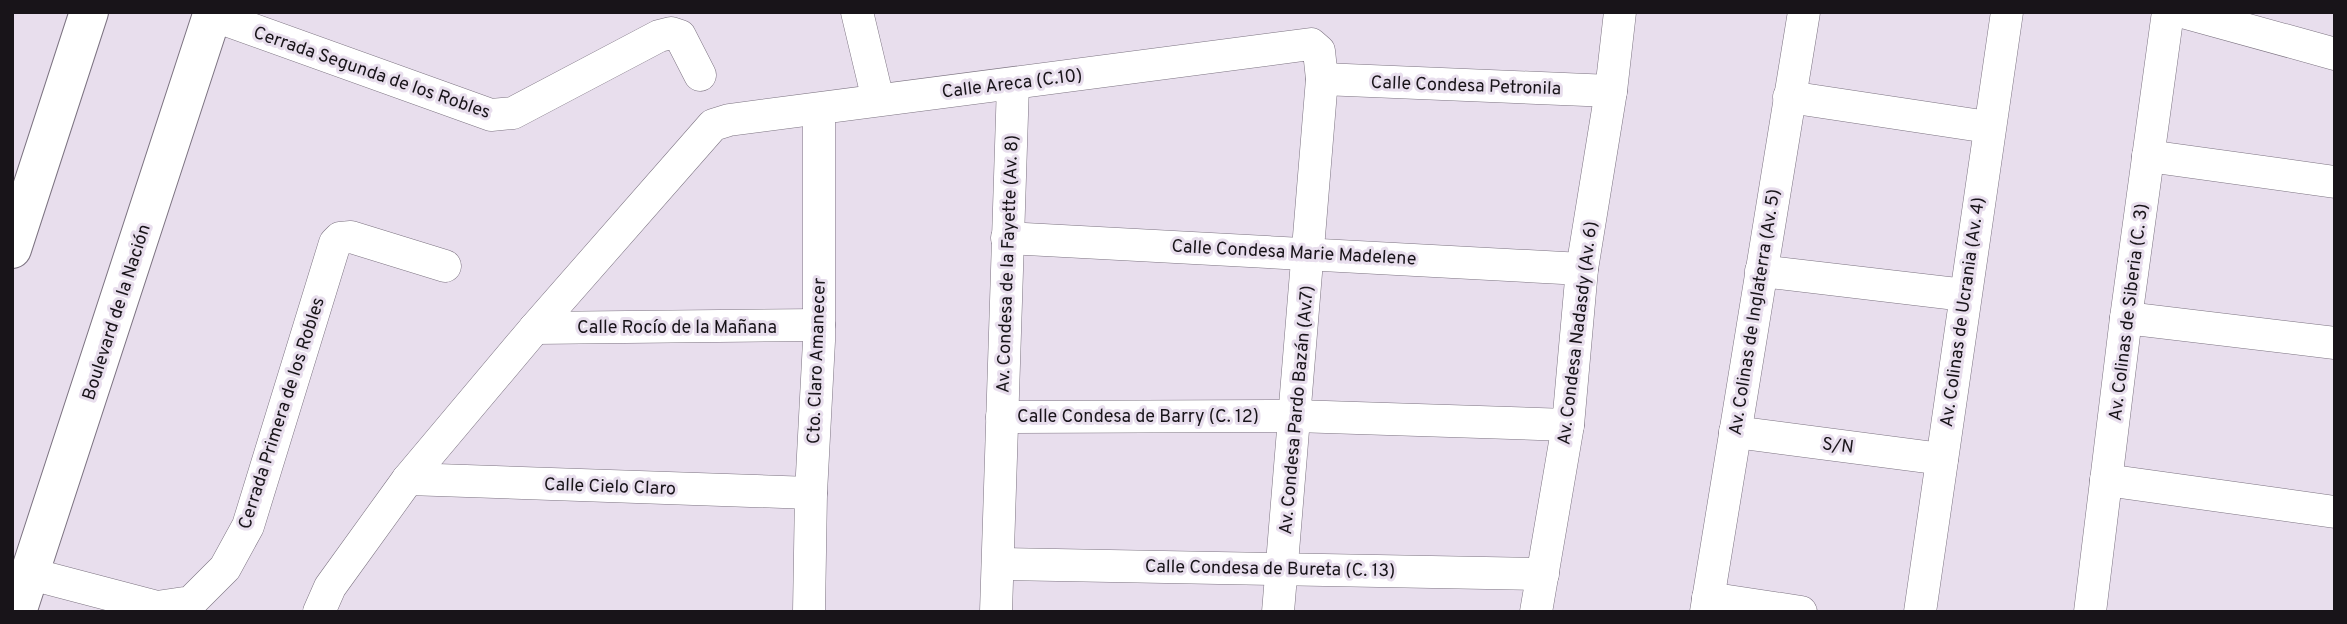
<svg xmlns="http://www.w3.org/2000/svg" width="2347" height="624" font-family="Overpass,sans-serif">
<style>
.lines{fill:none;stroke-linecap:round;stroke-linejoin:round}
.street-casing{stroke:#7c7381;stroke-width:33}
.secondary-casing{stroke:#7c7381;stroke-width:40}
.street{stroke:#fff;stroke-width:32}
.secondary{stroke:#fff;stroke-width:38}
.labels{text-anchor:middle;stroke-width:6;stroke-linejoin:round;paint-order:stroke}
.street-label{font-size:18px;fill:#181419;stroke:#e8deed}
</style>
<rect width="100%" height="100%" fill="#e8deed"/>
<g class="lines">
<g class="street-casing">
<g id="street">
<path d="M857,12l21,88"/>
<path d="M2183,12l152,42"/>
<path d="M212,15l279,100 22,-2 146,-77 12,-3 9,3 20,39"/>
<path d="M1322,79l289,12"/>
<path d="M1789,97l199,30"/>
<path d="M2148,156l187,26"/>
<path d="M1007,238l575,31"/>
<path d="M1761,271l204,24"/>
<path d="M2126,318l209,25"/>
<path d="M535,328l284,-3"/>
<path d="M1002,417l293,-1 273,9"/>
<path d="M1735,432l207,27"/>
<path d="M408,479l403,14"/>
<path d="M2106,480l229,32"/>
<path d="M998,564l545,10"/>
<path d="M31,574l126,33 34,-5 34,-34 23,-42 87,-283 5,-5 11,-1 94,29"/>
<path d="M1708,598l93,14"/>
<path d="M319,612l11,-25 78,-108 127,-151 178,-203 16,-5 582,-76 8,7 3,28 -44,533"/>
<path d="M809,612l2,-119 8,-152v-230"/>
<path d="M996,612l17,-528"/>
<path d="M1536,612l32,-187 14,-156 29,-178 9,-79"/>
<path d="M1706,612l98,-600"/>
<path d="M1920,612l87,-600"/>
<path d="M2090,612l36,-294 42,-306"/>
</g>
</g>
<g class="secondary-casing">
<g id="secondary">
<path d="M12,249l77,-237"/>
<path d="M17,612l196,-600"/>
</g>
</g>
<use href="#street" class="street"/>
<use href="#secondary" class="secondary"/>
</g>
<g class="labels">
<g class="street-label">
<text transform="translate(372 72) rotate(19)" y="6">Cerrada Segunda de los Robles</text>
<text transform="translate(1012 83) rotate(-7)" y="6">Calle Areca (C.10)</text>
<text transform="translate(1466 85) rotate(2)" y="6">Calle Condesa Petronila</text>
<text transform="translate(1294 252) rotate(3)" y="6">Calle Condesa Marie Madelene</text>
<text transform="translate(1007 264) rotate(-88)" y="6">Av. Condesa de la Fayette (Av. 8)</text>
<text transform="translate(116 312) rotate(-72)" y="6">Boulevard de la Nación</text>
<text transform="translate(1754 312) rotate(-81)" y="6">Av. Colinas de Inglaterra (Av. 5)</text>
<text transform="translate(1962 312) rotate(-82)" y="6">Av. Colinas de Ucrania (Av. 4)</text>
<text transform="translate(2128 312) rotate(-83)" y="6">Av. Colinas de Siberia (C. 3)</text>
<text x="677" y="333">Calle Rocío de la Mañana</text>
<text transform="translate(1577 333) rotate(-83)" y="6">Av. Condesa Nadasdy (Av. 6)</text>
<text transform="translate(816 361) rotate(-88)" y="6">Cto. Claro Amanecer</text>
<text transform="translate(1296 410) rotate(-85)" y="6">Av. Condesa Pardo Bazán (Av.7)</text>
<text transform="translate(281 413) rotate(-72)" y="6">Cerrada Primera de los Robles</text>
<text x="1138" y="422">Calle Condesa de Barry (C. 12)</text>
<text transform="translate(1838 445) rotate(7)" y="6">S/N</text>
<text transform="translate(610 486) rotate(2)" y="6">Calle Cielo Claro</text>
<text transform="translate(1270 568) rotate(1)" y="6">Calle Condesa de Bureta (C. 13)</text>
</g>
</g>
<rect width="2347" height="624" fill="none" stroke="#181419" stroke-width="28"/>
</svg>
